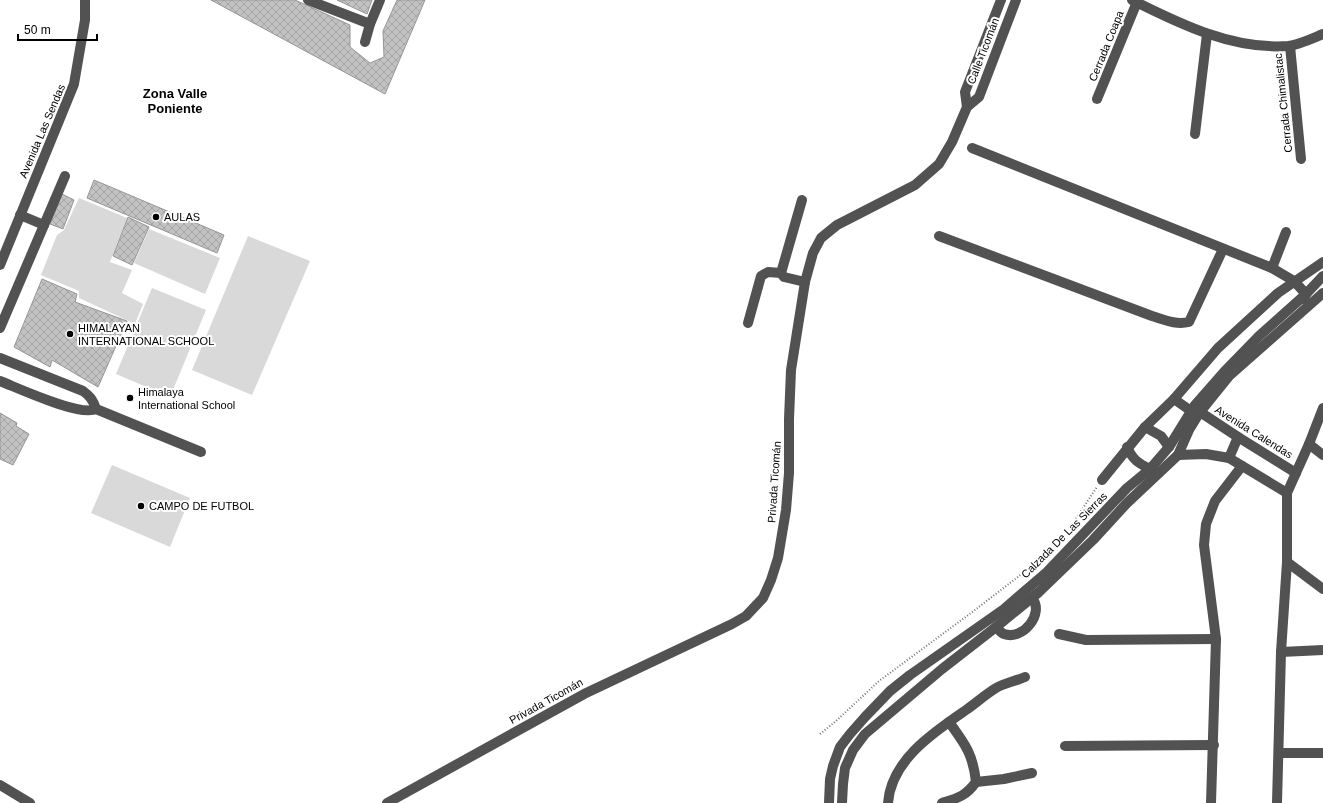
<svg xmlns="http://www.w3.org/2000/svg" width="1323" height="803" font-family="Arial,sans-serif">
<style>
.green{fill:#d9d9d9}
.building{fill:url(#building-cross-hatch);stroke:#969696}
.lines{fill:none;stroke-linecap:round;stroke-linejoin:round}
.path{stroke:#747474;stroke-width:2;stroke-dasharray:1 2;stroke-linecap:butt}
.minor{stroke:#525252;stroke-width:10}
.poi-dot{fill:#000;stroke:#fff;stroke-width:1.5}
.labels{text-anchor:middle;stroke-width:4;stroke-linejoin:round;paint-order:stroke}
.street-label{font-size:11px;fill:#000;stroke:#fff}
.poi-label{font-size:11px;fill:#000;stroke:#fff;text-anchor:start}
.quarter-label{font-size:13px;font-weight:bold;fill:#000;stroke:#fff}
</style>
<defs>
<pattern id="building-cross-hatch" width="8" height="8" patternUnits="userSpaceOnUse"><rect width="8" height="8" fill="#c2c2c2"/><path d="M0 0l8 8M0 8l8-8" fill="none" stroke="#a5a5a5"/></pattern>
</defs>
<rect width="100%" height="100%" fill="#fff"/>
<g class="green">
<path d="M79,198l48,20 -17,44 22,8 -10,23 21,11 -8,20 -56,-26v-7l-38,-16 16,-40 7,-5z"/>
<path d="M149,229l71,29 -15,36 -71,-31z"/>
<path d="M248,236l62,25 -58,134 -60,-25z"/>
<path d="M152,288l54,22 -36,87 -54,-23z"/>
<path d="M112,465l78,33 -20,49 -79,-34z"/>
</g>
<g class="building">
<path d="M211,0h84l55,25v22l20,16 14,-6 -1,-26 14,-31h28l-40,94z"/>
<path d="M337,0h35l-5,14z"/>
<path d="M94,180l130,55 -7,18 -130,-55z"/>
<path d="M62,194l12,6 -11,29 -13,-5z"/>
<path d="M128,217l21,10 -17,38 -19,-9z"/>
<path d="M42,279l35,15 -2,8 52,19 -29,66 -46,-27 -2,7 -36,-20z"/>
<path d="M0,413l17,10 -1,3 13,8 -16,31 -13,-6z"/>
</g>
<g class="lines">
<path class="path" d="M820,734l16,-13 43,-40 92,-68 52,-40 36,-29 38,-57"/>
<g class="minor">
<path d="M308,0l62,24"/>
<path d="M1132,0c48,24 101,50 156,46 10,-1 25,-8 35,-12"/>
<path d="M365,42l5,-18 10,-24"/>
<path d="M1290,46l11,113"/>
<path d="M1097,99l40,-97"/>
<path d="M967,107l-2,-15 36,-92"/>
<path d="M1195,134l12,-100"/>
<path d="M972,148l300,120 22,13 12,13 -2,5"/>
<path d="M802,200l-21,73 3,4 21,5"/>
<path d="M20,215l24,10"/>
<path d="M939,236l213,80c13,4 24,9 37,6l34,-73"/>
<path d="M0,265l74,-181 11,-64v-20"/>
<path d="M1272,268l14,-36"/>
<path d="M748,323l13,-47 7,-4 13,1"/>
<path d="M0,328l65,-152"/>
<path d="M0,358l83,33c7,5 10,9 13,18 -16,8 -78,-21 -96,-28"/>
<path d="M1174,399l17,12"/>
<path d="M96,409l105,43"/>
<path d="M1200,412l38,25 58,36"/>
<path d="M1145,427l16,9 8,11"/>
<path d="M1309,444l14,11"/>
<path d="M1127,447c6,13 11,16 23,22"/>
<path d="M1178,455l28,-1 23,4 58,35"/>
<path d="M1229,458l9,-21"/>
<path d="M1102,480l43,-53 29,-28 44,-51 60,-55 45,-31"/>
<path d="M1287,562l36,27"/>
<path d="M996,627c2,2 5,6 8,7 19,7 41,-21 28,-36"/>
<path d="M1059,634l27,6 130,-1"/>
<path d="M1281,652l42,-2"/>
<path d="M1065,746l149,-1"/>
<path d="M1280,753h43"/>
<path d="M976,782l28,-3 28,-6"/>
<path d="M0,785l30,18"/>
<path d="M387,803l197,-109 148,-70 14,-8 17,-18 8,-18 7,-22 8,-48 3,-37v-54l2,-49 14,-88 8,-29 8,-15 16,-13 78,-40 24,-21 13,-22 15,-35 12,-10 37,-97"/>
<path d="M829,803l1,-24 3,-13 7,-19 10,-13 15,-17 25,-26 20,-16 94,-66 43,-37 80,-84 23,-19 19,-22 26,-42 29,-33 35,-36 47,-42 17,-18"/>
<path d="M842,803l1,-19 2,-16 8,-18 12,-16 77,-65 54,-42 43,-35 54,-52 34,-37 51,-48 11,-25 11,-18 29,-36 94,-83"/>
<path d="M888,803c3,-43 46,-71 78,-93 10,-7 20,-16 30,-22 9,-5 20,-7 29,-11"/>
<path d="M942,803c16,-5 24,-7 34,-21 -3,-28 -11,-38 -27,-60"/>
<path d="M1211,803l5,-164 -12,-94 2,-21 9,-23 27,-35"/>
<path d="M1277,803l4,-151 6,-90v-69l22,-49 14,-36"/>
</g>
</g>
<g class="poi-dot">
<circle cx="156" cy="217" r="4"/>
<circle cx="70" cy="334" r="4"/>
<circle cx="130" cy="398" r="4"/>
<circle cx="141" cy="506" r="4"/>
</g>
<g class="labels">
<g class="street-label">
<text transform="translate(1106 46) rotate(-68)" y="4">Cerrada Coapa</text>
<text transform="translate(983 51) rotate(-69)" y="4">Calle Ticomán</text>
<text transform="translate(1283 103) rotate(-96)" y="4">Cerrada Chimalistac</text>
<text transform="translate(42 131) rotate(-67)" y="4">Avenida Las Sendas</text>
<text transform="translate(1254 432) rotate(32)" y="4">Avenida Calendas</text>
<text transform="translate(774 482) rotate(-86)" y="4">Privada Ticomán</text>
<text transform="translate(1064 535) rotate(-45)" y="4">Calzada De Las Sierras</text>
<text transform="translate(546 701) rotate(-29)" y="4">Privada Ticomán</text>
</g>
<g class="poi-label">
<text x="164" y="221">AULAS</text>
<text x="78" y="332">HIMALAYAN<tspan x="78" dy="13">INTERNATIONAL SCHOOL</tspan></text>
<text x="138" y="396">Himalaya<tspan x="138" dy="13">International School</tspan></text>
<text x="149" y="510">CAMPO DE FUTBOL</text>
</g>
<g class="quarter-label">
<text x="175" y="98">Zona Valle<tspan x="175" dy="15">Poniente</tspan></text>
</g>
</g>
<path d="M18 34v6h79v-6" fill="none" stroke="#000000" stroke-width="2"/>
<text x="24" y="34" font-size="12" fill="#000000" stroke="#ffffff" stroke-width="3" paint-order="stroke">50 m</text>
</svg>
